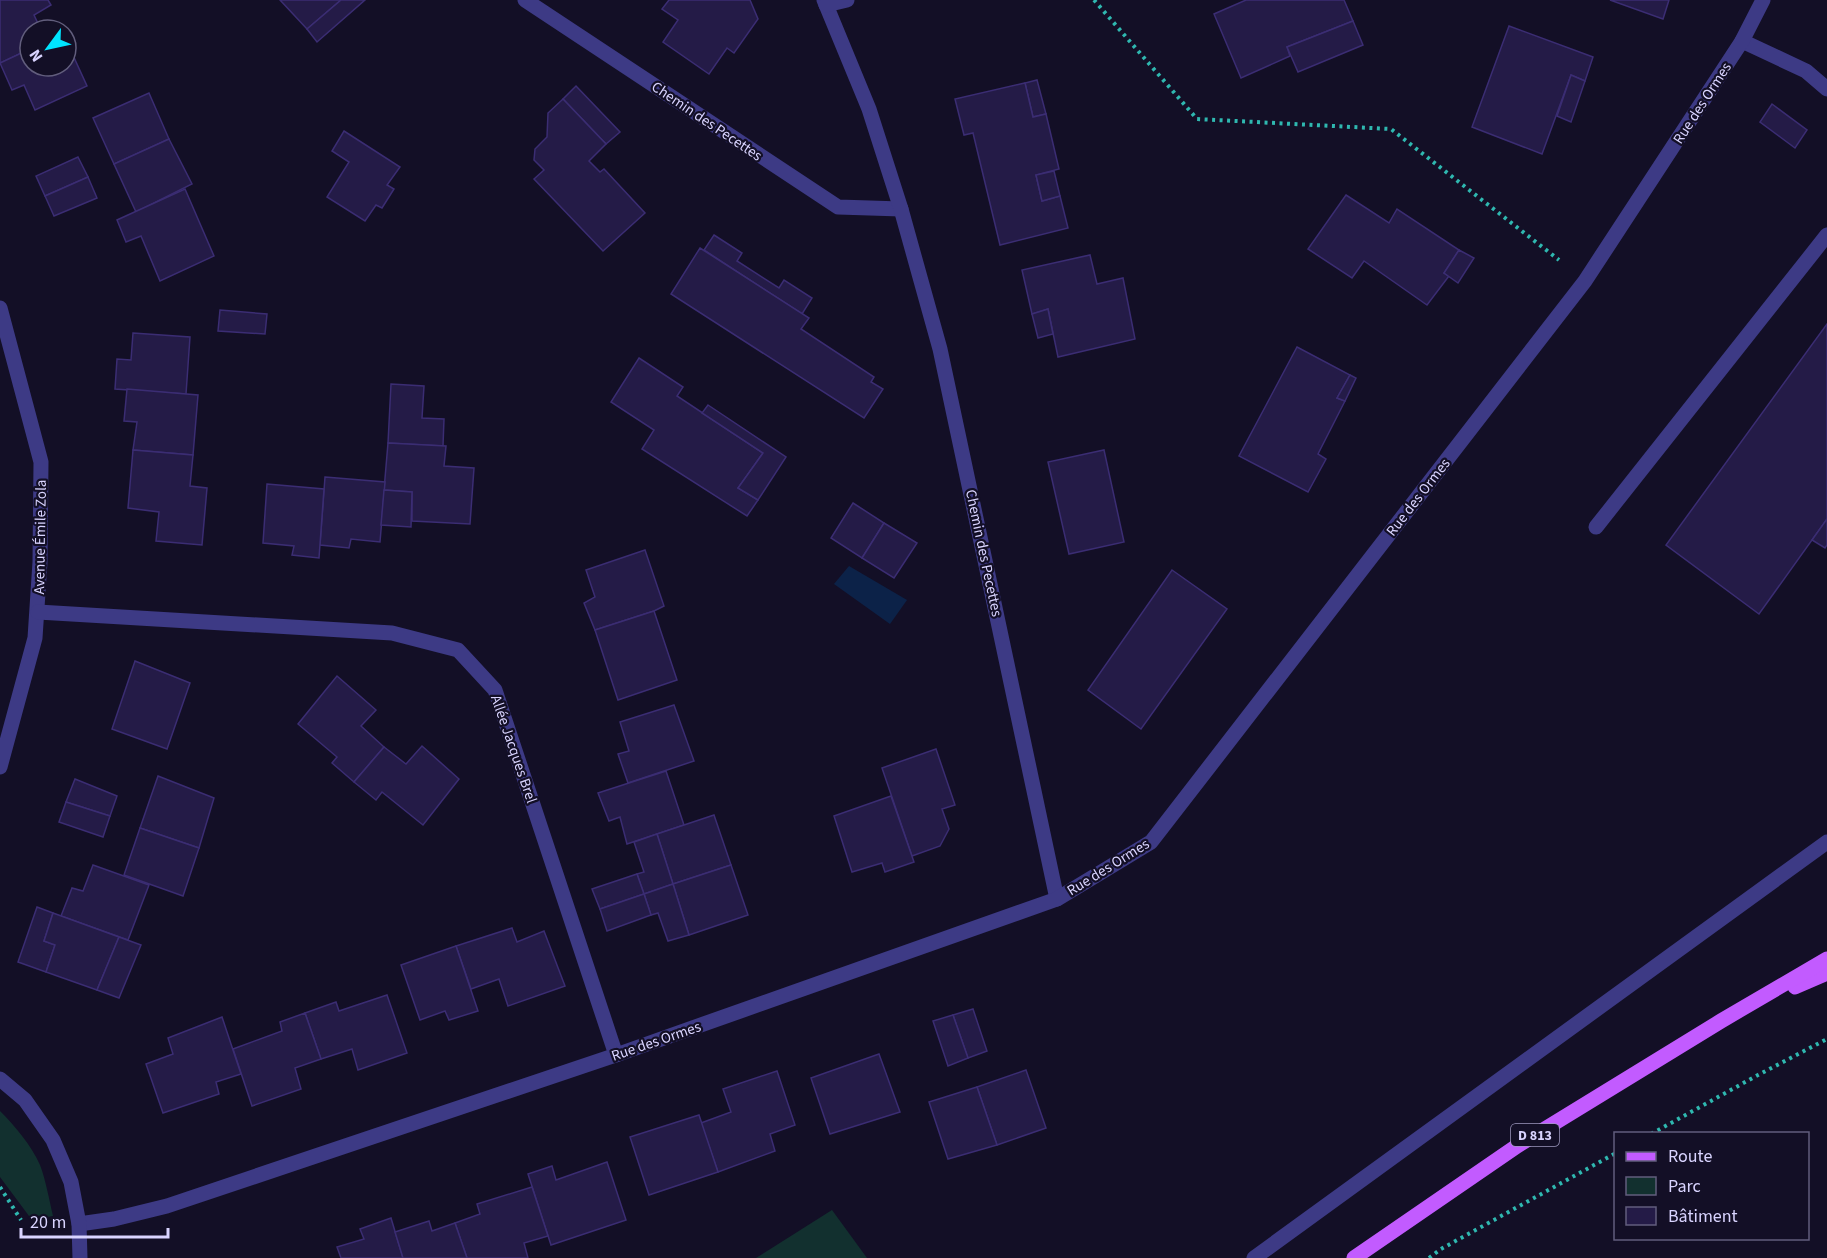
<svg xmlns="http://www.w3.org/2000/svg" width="1827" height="1258" font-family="'Source Sans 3',sans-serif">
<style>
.green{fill:#12302f}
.water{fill:#0c2248}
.building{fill:#241b47;stroke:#3b2d73;stroke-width:1.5}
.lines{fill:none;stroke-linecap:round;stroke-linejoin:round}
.path{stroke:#2fb8b0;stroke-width:4;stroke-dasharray:3 4.5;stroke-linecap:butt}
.service{stroke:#3d3a85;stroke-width:15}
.minor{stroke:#3d3a85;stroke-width:15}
.tertiary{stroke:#3d3a85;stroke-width:15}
.primary{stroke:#c25bff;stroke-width:15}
.labels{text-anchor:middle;stroke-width:4.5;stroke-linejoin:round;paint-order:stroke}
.shield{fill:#130f26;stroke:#9e99be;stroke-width:1.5}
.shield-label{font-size:14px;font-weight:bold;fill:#d9d4ff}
.street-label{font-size:15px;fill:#d9d4ff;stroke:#130f26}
</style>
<rect width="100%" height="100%" fill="#130f26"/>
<g class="green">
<path d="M0,1111c15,15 31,34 40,54 6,16 9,34 13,51l-21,4 -32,-43z"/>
<path d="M832,1210l35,48h-111z"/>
</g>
<path class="water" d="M849,566l58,34 -17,24 -56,-40z"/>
<g class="building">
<path d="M0,0h48l3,5 -17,10 7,15h-11v19l-30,14z"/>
<path d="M280,0h61l-34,29z"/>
<path d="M341,0h24l-48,42 -10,-13z"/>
<path d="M669,0h81l8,19 -24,34 -7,-5 -18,26 -46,-32 15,-22 -16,-11z"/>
<path d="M1246,0h98l9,21 -66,26 3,9 -49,22 -27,-64z"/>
<path d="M1610,0h59l-6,19z"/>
<path d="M1353,21l10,24 -65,27 -11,-25z"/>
<path d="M1509,26l84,31 -8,24 -14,-6 -29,79 -70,-27z"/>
<path d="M66,40l21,46 -52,24 -11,-25 -12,5 -12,-27 30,-14v17h36z"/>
<path d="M1571,75l14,6 -14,41 -14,-6z"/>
<path d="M1037,80l9,34 -13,3 -8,-34z"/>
<path d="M1025,83l8,34 13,-3 13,55 -23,6 6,26 18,-5 8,32 -68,17 -27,-112 -9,2 -9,-36z"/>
<path d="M576,86l44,46 -14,12 -43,-45z"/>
<path d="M149,93l20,46 -55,25 -21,-46z"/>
<path d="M563,99l43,45 -17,17 11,11 4,-3 41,44 -42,38 -69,-72 10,-9 -10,-10 1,-11 12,-12 1,-24z"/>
<path d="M1772,104l35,26 -12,18 -35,-26z"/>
<path d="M344,131l56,36 -13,18 7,4 -12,19 -6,-3 -11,16 -38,-24 22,-35 -17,-11z"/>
<path d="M169,139l23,45 -56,28 -22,-48z"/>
<path d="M78,157l10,20 -43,19 -9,-20z"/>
<path d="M1054,171l6,25 -18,5 -6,-26z"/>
<path d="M88,177l9,21 -43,18 -9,-20z"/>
<path d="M185,189l29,67 -54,25 -19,-45 -15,6 -9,-22z"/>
<path d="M1346,195l43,28 8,-14 62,41 -15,23 5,3 -22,29 -63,-44 -12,17 -44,-29z"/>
<path d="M714,235l28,18 -5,8 42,27 5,-8 28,18 -10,16 -98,-64z"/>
<path d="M700,248l109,70 -8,11 73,48 -3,5 12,7 -19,29 -193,-124z"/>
<path d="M1459,250l15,8 -16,25 -14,-10z"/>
<path d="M1090,255l7,29 26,-6 12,61 -77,18 -10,-48 -16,5 -10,-44z"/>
<path d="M1048,309l5,25 -15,4 -6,-24z"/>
<path d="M220,310l47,4 -2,20 -47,-3z"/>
<path d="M1827,324v195l-68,95 -93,-69z"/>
<path d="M133,333l57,4 -4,57 -71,-5 2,-30 14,1z"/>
<path d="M1297,347l53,28 -13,23 8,3 -27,53 8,5 -18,33 -69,-36z"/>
<path d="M639,358l44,29 -6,9 86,57 -25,35 20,12 -11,16 -105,-67 12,-19 -43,-28z"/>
<path d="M1350,375l6,3 -11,23 -8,-3z"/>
<path d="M391,384l33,2 -2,32 22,1 -1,27 -55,-3z"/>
<path d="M127,389l71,6 -5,60 -60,-5 4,-28 -13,-1z"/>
<path d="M708,405l78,52 -28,43 -20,-12 25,-35 -61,-40z"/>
<path d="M388,443l58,3 -2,20 30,2 -4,56 -58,-3v-29l-28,-2z"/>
<path d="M133,450l60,5 -3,31 17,2 -5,57 -46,-4 3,-29 -31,-4z"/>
<path d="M1104,450l20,92 -55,12 -21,-92z"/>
<path d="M325,477l60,5 -5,60 -29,-3 -2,9 -29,-3z"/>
<path d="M267,484l57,5 -5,69 -27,-3 2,-9 -31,-3z"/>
<path d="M384,490l28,2 -1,35 -30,-2z"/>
<path d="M853,503l31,20 -22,35 -31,-20z"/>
<path d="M1827,519v26l-2,3 -13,-8z"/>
<path d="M884,523l33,20 -23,35 -32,-20z"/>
<path d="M645,550l19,56 -10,5 -59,19 -11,-27 11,-6 -9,-27z"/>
<path d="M1172,570l55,39 -86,120 -53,-39z"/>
<path d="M654,611l23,69 -59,20 -23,-70z"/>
<path d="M135,661l55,22 -23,66 -55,-20z"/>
<path d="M337,676l39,34 -15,16 23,21 -30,35 -22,-19 5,-6 -39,-33z"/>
<path d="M674,705l20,56 -66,22 -10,-29 11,-3 -9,-29z"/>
<path d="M422,746l37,33 -36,46 -41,-33 -6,8 -22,-18 30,-35 22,17z"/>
<path d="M936,749l19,56 -13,4 7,20 -9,17 -28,10 -30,-88z"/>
<path d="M666,771l18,54 -57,19 -7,-27 -11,4 -11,-28z"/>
<path d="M158,776l56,22 -15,50 -59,-20z"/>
<path d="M75,779l42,17 -7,20 -44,-14z"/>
<path d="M891,796l23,66 -29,10 -3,-9 -30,9 -18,-56z"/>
<path d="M66,802l44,14 -7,21 -44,-15z"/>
<path d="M714,815l17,50 -58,19 -16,-50z"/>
<path d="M140,828l59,20 -16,48 -59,-21z"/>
<path d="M657,834l16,50 -29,10 -7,-20 7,-2 -10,-30z"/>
<path d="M93,865l56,20 -21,55 -67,-24 11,-28 11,3z"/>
<path d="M731,865l17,50 -59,20 -16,-51z"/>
<path d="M637,874l7,20 -44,15 -8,-20z"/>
<path d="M673,884l16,51 -21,6 -10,-28 -7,2 -7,-21z"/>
<path d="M644,894l7,21 -44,16 -7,-22z"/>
<path d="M37,907l16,6 -9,28 11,4 -9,27 -28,-10z"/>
<path d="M53,913l66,24 -22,53 -51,-18 9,-27 -11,-4z"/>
<path d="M512,928l5,14 27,-11 21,55 -57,20 -9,-27 -28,10 -15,-43z"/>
<path d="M119,937l22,8 -22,53 -22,-8z"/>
<path d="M456,946l22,65 -29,9 -4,-9 -25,9 -19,-55z"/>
<path d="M387,995l20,58 -49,17 -6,-21 -31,10 -16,-46 31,-11 3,9z"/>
<path d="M973,1009l14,42 -19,7 -15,-43z"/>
<path d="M305,1013l16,46 -26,9 6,21 -49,17 -19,-57 49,-18 -2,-9z"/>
<path d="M953,1015l15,43 -20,8 -15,-45z"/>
<path d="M222,1017l19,57 -25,8 3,12 -56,19 -17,-49 27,-10 -5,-16z"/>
<path d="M879,1054l21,58 -70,22 -19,-56z"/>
<path d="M1026,1070l20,58 -49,17 -20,-58z"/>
<path d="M777,1071l18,54 -25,9 5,17 -57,21 -17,-49 30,-11 -8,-23z"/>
<path d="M977,1087l20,58 -49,14 -19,-57z"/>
<path d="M699,1115l19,57 -69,23 -19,-58z"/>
<path d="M607,1162l19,58 -75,25 -23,-71 24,-8 4,14z"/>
<path d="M532,1187l16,49 -24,7 4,15h-61l-12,-35 25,-9 -3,-10z"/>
<path d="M391,1218l12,40h-62l-4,-11 27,-8 -4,-10z"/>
<path d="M429,1221l3,10 23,-8 12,35h-64l-8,-26z"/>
</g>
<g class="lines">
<g class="path">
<path d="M1094,0l103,119 194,10 168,131"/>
<path d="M1651,1134l107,-59 69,-36"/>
<path d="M0,1187l21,33"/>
<path d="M1429,1258l12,-9 175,-96"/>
</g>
<g class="service">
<path d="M1742,41l64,30 21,18"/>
<path d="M1596,527l231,-292"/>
<path d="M1254,1258l573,-416"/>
</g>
<g class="minor">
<path d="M525,0l313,207 63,2"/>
<path d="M824,0l45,109 32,100 39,140 117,550"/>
<path d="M826,5l21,-5"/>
<path d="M0,308l41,154 -1,100 -5,76 -35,129"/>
<path d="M38,612l354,21 66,17 37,40 121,365"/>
<path d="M79,1224l35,-5 53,-13 449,-151 441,-156 94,-57 434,-561 157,-240 21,-41"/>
</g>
<path class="tertiary" d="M0,1079l25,21 28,40 18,42 8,42 1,34"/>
<g class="primary">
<path d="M1795,987l32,-14"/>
<path d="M1354,1258l163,-112 204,-125 106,-62"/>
</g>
</g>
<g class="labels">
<rect class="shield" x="1511" y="1124" width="48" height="22" rx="4.5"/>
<g class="shield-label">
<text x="1535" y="1140">D 813</text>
</g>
<g class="street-label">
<text transform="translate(1702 103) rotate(-57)" y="5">Rue des Ormes</text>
<text transform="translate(707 121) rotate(34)" y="5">Chemin des Pecettes</text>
<text transform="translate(1418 497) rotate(-52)" y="5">Rue des Ormes</text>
<text transform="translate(40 537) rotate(-89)" y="5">Avenue Émile Zola</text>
<text transform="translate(984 553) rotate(78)" y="5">Chemin des Pecettes</text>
<text transform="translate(514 749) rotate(71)" y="5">Allée Jacques Brel</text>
<text transform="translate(1108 867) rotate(-32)" y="5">Rue des Ormes</text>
<text transform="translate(656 1041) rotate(-19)" y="5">Rue des Ormes</text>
</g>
</g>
<rect x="1614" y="1132" width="195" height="108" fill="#130f26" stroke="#625e7d" stroke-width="1.5"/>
<rect x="1626" y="1152" width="30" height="9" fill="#c25bff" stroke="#625e7d" stroke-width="1.5"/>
<text x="1668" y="1162" font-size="18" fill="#d9d4ff">Route</text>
<rect x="1626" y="1177" width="30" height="18" fill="#12302f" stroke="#625e7d" stroke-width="1.5"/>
<text x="1668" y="1192" font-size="18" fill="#d9d4ff">Parc</text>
<rect x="1626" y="1207" width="30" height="18" fill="#241b47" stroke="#625e7d" stroke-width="1.5"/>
<text x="1668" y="1222" font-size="18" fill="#d9d4ff">Bâtiment</text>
<g transform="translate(48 48) rotate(237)"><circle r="28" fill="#130f26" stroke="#625e7d" stroke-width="1.5"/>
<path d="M0-4.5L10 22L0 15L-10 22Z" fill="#00e5ff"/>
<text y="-9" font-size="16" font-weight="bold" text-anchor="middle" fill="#d9d4ff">N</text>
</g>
<path d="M21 1228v9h147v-9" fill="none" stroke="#d9d4ff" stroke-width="3"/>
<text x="30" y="1228" font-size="18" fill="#d9d4ff" stroke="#130f26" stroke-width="4.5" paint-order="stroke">20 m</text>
</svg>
